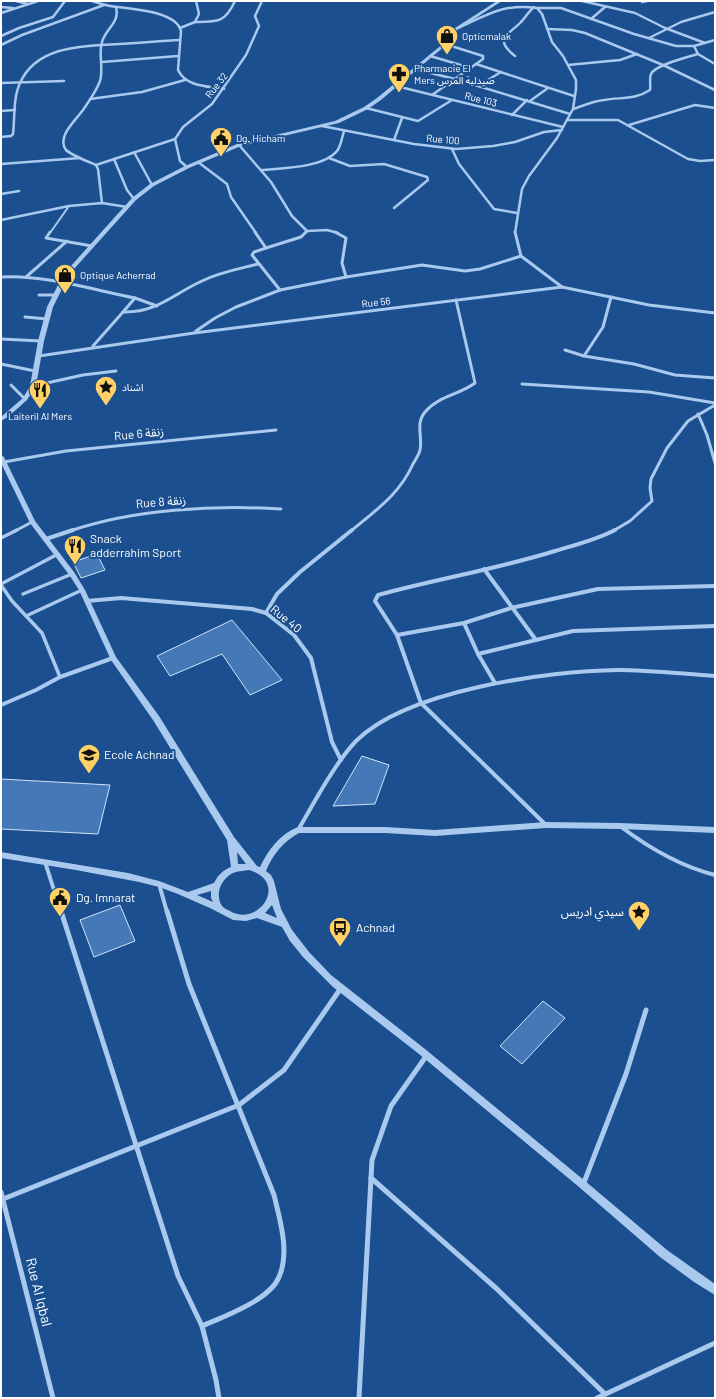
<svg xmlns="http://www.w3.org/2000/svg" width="716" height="1399" font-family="Barlow,'Noto Sans Arabic',sans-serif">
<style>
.building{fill:#4478b7;stroke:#cfe3fa}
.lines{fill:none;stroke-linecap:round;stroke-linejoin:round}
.pedestrian-far2{stroke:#a9c9ee;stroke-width:2}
.pedestrian-far1{stroke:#a9c9ee;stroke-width:3}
.pedestrian{stroke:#a9c9ee;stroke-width:3.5}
.minor-far3{stroke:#a9c9ee;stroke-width:2.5}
.minor-far2{stroke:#a9c9ee;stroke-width:3}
.minor-far1{stroke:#a9c9ee;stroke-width:4}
.minor{stroke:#a9c9ee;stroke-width:5}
.tertiary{fill:#a9c9ee;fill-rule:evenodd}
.labels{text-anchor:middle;stroke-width:4;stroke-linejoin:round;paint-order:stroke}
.far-poi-label{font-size:10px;fill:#fff;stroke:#1b4f8f;text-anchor:start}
.far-street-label{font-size:10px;fill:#fff;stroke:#1b4f8f}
.street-label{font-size:12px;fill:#fff;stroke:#1b4f8f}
.poi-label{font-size:12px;fill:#fff;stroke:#1b4f8f;text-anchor:start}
.near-street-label{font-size:14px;fill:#fff;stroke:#1b4f8f}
</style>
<rect width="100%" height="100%" fill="#1b4f8f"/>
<g class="building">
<path d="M97,554l8,16 -24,8 -8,-16z"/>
<path d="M232,620l50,60 -32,15 -28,-41 -52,22 -13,-20z"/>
<path d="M362,756l27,9 -14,39 -42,2z"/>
<path d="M1,779l109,6 -12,49 -97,-5z"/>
<path d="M120,905l15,36 -41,16 -14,-37z"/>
<path d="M543,1001l22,17 -43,46 -22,-18z"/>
</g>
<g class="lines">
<path class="pedestrian-far2" d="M50,233l19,-27"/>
<g class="pedestrian-far1">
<path d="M50,232l-4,6 46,8"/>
<path d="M1,339l40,2"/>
<path d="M1,364l34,7"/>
<path d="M11,385l14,14"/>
<path d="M33,386l50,-11 33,-4"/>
<path d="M15,531l17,-9"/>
</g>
<g class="pedestrian">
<path d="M1,538l16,-8"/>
<path d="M1,584l57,-30"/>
<path d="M1,585l11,16 30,32 18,44"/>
<path d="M23,594l49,-20"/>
<path d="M26,616l56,-26"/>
</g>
<g class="minor-far3">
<path d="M16,1l12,3"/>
<path d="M92,1c6,2 12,4 18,5 17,3 66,4 71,25l-3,39c8,17 30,16 46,19"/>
<path d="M582,1l53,12 30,15 40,15"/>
<path d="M642,2l5,-1"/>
<path d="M1,7l12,1"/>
<path d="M537,8h24l73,26 42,12h18l21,-6"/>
<path d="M1,13l37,-12"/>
<path d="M591,19l14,-12"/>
<path d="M195,22c22,0 30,1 40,-21"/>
<path d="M180,28l15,-6 4,-8 -3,-13"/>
<path d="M458,28c29,-13 46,-25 79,-20l5,6 10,28 11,14 13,24v9l-3,20 -16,29 -28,38 -7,13 -7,44"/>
<path d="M547,29l25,1 13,3 78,32 52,25"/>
<path d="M1,36l18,-8 34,-11 12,-16"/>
<path d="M649,38l32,-16 34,-10"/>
<path d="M445,44l38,12v3l-7,5 98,32"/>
<path d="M1,45l21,-10 82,-30"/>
<path d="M698,54l17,10"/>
<path d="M430,56l41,12"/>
<path d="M515,56c-23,-18 -5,-22 6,-34 5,-5 8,-11 13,-15"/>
<path d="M102,62l76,-6"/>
<path d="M568,65l52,-5 17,-6"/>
<path d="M414,69l41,10 115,35"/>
<path d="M1,83l63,-2"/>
<path d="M396,86l167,41"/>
<path d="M478,86l23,-14"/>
<path d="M432,95l44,-31"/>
<path d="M90,99l52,-7 43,-12"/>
<path d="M530,101l18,-13"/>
<path d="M366,108l52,13 34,-21"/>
<path d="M573,109c10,-3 20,-8 31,-9 17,-3 31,0 46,-10 1,-5 -1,-12 1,-16 4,-9 37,-17 47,-20l-4,-8"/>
<path d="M1,111l14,-1"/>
<path d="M512,115l15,-15"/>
<path d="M567,120h51l70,39 12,2 15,-1"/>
<path d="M629,125l66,-20 20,3"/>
<path d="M322,126l92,18 42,5 37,-3 22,-4 29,-10 18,-2"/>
<path d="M1,137l10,-1 2,-2c2,-16 0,-36 7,-51 17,-38 64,-37 99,-39 20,-1 41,-3 61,-4"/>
<path d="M394,140l8,-22"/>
<path d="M239,145l32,37 21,34 15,15 20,-1 11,3"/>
<path d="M452,149l7,15 35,45 23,4"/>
<path d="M134,152l18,33"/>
<path d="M329,158l21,8 34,-2 43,13 1,3 -34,28"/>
<path d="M114,159l13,31 7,9"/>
<path d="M198,162l29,22 4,13 25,36"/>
<path d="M1,164l79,-6"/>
<path d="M96,165l79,-26"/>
<path d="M187,167l-7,-6 -5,-22 8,-12 29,-23 34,-49 13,-29 -4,-10 7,-15"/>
<path d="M262,170c20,-2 61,-2 75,-19 4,-5 5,-14 7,-20"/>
<path d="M1,194l18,-3"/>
<path d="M102,203l-4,-34 -2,-4c-7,-3 -25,-10 -30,-15 -10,-13 10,-30 17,-40 6,-9 13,-18 17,-29 4,-13 -2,-26 2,-39 4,-14 18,-19 14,-35"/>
<path d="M1,220l68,-14 33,-3 25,4"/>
<path d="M305,233l2,-2"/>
</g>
<g class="minor-far2">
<path d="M255,232l11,16 -12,4 -2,3 28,35"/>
<path d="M335,232l11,6 -4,25 4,14"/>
<path d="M515,232l6,24 41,31"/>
<path d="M266,248l35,-11 5,-5"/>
<path d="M1,277c41,-3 93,13 134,21l-12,14"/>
<path d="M26,277l41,-36"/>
<path d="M39,295h17"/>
<path d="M135,298l22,8"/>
<path d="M25,317l22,2"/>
<path d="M196,331l19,-13 21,-11 44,-17 66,-13 76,-12 43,6 15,-2 41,-13"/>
<path d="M93,346l30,-34c34,1 50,-18 79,-31 18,-9 37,-12 56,-17"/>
<path d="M565,350l19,6 50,8 41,11 40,3"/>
<path d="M39,356l155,-23 368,-46 87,18 66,8"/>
<path d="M584,356l19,-29 8,-30"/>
<path d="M522,384l127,8 66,11"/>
<path d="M698,414l9,21 8,28"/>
<path d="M4,462l62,-11 210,-21"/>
<path d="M70,531c64,-22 144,-26 211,-22"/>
<path d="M351,531c25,-21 48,-36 62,-67 2,-4 6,-9 7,-14 3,-13 -5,-26 5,-38 13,-16 34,-17 50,-29l-19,-83"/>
<path d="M613,531l17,-10 22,-20 -2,-13 1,-9 16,-31 21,-27 27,-16"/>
</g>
<g class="minor-far1">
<path d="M46,539l27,-9"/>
<path d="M484,569l52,71"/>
<path d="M87,601l34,-3 131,11 14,4 28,22 17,23 21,84 9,18"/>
<path d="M266,613l11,-19 23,-22 52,-42"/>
<path d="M464,623l14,31 17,29"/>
<path d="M397,635l67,-12 47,-15 87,-19 117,-3"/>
<path d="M478,654l95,-23 142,-5"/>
<path d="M1,705l35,-15 24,-13 53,-19"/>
<path d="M546,825l-125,-122 -24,-68 -22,-34 3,-6c59,-16 119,-26 177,-44 20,-6 41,-11 60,-21"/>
<path d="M620,826c29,22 59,40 95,49"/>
<path d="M298,830c16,-27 37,-67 58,-89 51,-51 192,-70 262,-71 32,0 65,4 97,6"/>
<path d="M45,862l16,50"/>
<path d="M159,884l8,28"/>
</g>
<g class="minor">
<path d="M61,911l117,365 24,50 14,54 3,18"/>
<path d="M167,911l22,73 85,211c6,25 16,57 5,82 -9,23 -56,40 -77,49"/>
<path d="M371,1178l126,111 108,105"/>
<path d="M583,1185l43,-111 20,-64"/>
<path d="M1,1192l52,206"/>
<path d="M3,1199l236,-94 45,-35 57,-82"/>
<path d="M359,1398l13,-238 19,-54 36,-51"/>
<path d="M597,1398l118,-55"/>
</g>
<g class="tertiary">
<path d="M497,1h5l-45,29 -11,15 -65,55 -13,9 -29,14 -98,23 -52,22 -35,18 -18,14 -62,69 -9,14 -12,24 -9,34 -8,45 -9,14 -19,17 -7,4v-4l22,-19 7,-12 8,-45 9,-34 12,-24 11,-16 62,-69 18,-14 35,-18 52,-22 98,-23 29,-14 13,-9 67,-55 11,-15z"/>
<path d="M1,455l3,2 31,64 39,51 11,18 31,67 43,59 75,121 23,29 3,1c8,-17 20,-33 38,-40h87l50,3 111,-8 74,1 95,4v6l-95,-4 -74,-1 -111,8 -50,-3h-86c-16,9 -26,21 -33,38l5,4 3,6 7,28 11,21 17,22 22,23 94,74 160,132 82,69 48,34v11l-21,-13 -34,-25 -81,-70 -160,-133 -86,-67 -30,-30 -13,-16 -8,-14 -25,-9 -11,3 -13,-1 -21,-11 -34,-15 -19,-7 -20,-5 -63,-12 -75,-12v-6l127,21 31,8 29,11 26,-9c4,-8 9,-13 17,-16l-4,-27 -74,-120 -42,-60 -32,-70 -9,-14 -40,-53 -29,-60zM237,852l9,12h-8zM249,870c41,12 9,58 -19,41 -3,-1 -6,-3 -8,-5 -7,-11 -2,-25 9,-32 5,-3 12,-3 18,-4zM211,891v7l2,4 -16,-7zM272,905l5,13 -12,-5z"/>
</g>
</g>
<defs>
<g id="shop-pin" transform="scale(1.15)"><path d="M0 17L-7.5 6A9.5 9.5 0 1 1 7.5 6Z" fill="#ffd166" stroke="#1b4f8f"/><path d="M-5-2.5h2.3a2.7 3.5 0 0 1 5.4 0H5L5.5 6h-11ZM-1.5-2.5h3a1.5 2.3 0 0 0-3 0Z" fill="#111"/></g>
<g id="pharmacy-pin" transform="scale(1.15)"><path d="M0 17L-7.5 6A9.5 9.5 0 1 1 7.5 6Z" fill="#ffd166" stroke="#1b4f8f"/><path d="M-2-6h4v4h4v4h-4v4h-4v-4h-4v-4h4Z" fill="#111"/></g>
<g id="civic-pin" transform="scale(1.15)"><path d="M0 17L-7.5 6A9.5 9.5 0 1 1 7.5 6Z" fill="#ffd166" stroke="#1b4f8f"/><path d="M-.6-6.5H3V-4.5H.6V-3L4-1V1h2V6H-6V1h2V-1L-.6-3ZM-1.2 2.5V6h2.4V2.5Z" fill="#111"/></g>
<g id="sight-pin" transform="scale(1.15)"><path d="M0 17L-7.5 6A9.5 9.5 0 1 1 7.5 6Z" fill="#ffd166" stroke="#1b4f8f"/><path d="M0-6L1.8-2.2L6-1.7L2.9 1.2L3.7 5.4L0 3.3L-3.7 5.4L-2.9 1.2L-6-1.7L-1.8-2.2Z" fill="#111"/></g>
<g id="restaurant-pin" transform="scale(1.15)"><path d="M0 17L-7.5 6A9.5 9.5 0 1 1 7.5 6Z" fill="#ffd166" stroke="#1b4f8f"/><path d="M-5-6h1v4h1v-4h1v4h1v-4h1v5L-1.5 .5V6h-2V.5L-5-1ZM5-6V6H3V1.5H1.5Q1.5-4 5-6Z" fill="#111"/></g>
<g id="school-pin" transform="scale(1.15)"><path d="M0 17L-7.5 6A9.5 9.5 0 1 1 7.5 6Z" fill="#ffd166" stroke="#1b4f8f"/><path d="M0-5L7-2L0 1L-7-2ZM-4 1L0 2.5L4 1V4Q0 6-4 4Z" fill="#111"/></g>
<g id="bus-pin" transform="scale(1.15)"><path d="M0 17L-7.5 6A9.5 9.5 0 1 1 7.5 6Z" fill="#ffd166" stroke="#1b4f8f"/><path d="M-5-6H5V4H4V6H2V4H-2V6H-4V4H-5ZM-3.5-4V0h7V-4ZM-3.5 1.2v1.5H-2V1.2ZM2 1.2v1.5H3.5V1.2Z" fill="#111"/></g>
</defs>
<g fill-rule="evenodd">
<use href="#shop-pin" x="447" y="36"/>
<use href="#pharmacy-pin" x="399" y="74"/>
<use href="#civic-pin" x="221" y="138"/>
<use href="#shop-pin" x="65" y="275"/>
<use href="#sight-pin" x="106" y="387"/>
<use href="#restaurant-pin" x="40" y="390"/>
<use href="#restaurant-pin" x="75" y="546"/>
<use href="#school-pin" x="89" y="755"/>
<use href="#civic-pin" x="60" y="898"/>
<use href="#sight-pin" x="639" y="912"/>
<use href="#bus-pin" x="340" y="928"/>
</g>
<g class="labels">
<g class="far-poi-label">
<text x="462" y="40">Opticmalak</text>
<text x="414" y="72">Pharmacie El<tspan x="414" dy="12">Mers صيدلية المرس</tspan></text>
<text x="236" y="142">Dg. Hicham</text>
<text x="80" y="279">Optique Acherrad</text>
<text x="122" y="391">اشناد</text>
<text x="40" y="420" text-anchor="middle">Laiteril Al Mers</text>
</g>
<g class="far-street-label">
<text transform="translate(216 85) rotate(-52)" y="4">Rue 32</text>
<text transform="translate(481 99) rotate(14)" y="4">Rue 103</text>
<text transform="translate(443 139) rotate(5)" y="4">Rue 100</text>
<text transform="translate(376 302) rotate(-7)" y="4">Rue 56</text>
</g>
<g class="street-label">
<text transform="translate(139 434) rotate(-6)" y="4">Rue 6 زنقة</text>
<text transform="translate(161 502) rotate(-5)" y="4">Rue 8 زنقة</text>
<text transform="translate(286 619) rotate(39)" y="4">Rue 40</text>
</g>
<g class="poi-label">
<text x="90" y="543">Snack<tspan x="90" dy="14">adderrahim Sport</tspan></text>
<text x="104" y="759">Ecole Achnad</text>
<text x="76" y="902">Dg. lmnarat</text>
<text x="624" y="916" text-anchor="end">سيدي ادريس</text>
<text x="356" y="932">Achnad</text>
</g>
<g class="near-street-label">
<text transform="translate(39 1292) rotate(76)" y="5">Rue Al Iqbal</text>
</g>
</g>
<rect width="716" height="1399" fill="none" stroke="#ffffff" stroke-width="4"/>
</svg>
